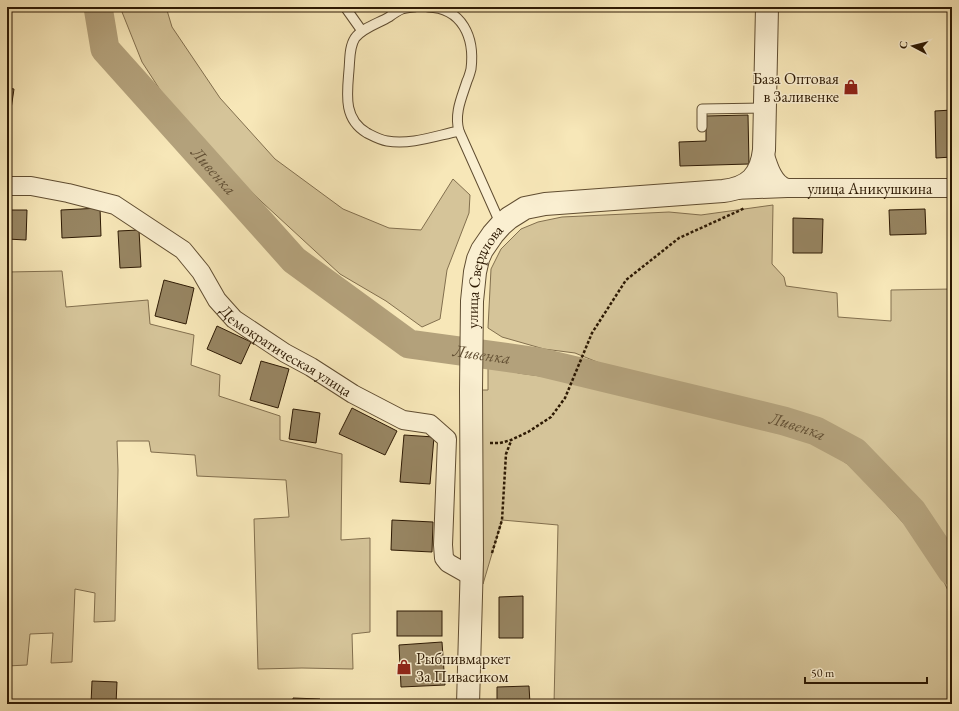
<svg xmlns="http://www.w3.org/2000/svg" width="959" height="711" font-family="'EB Garamond',serif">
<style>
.green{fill:#d5c499;stroke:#826f4e}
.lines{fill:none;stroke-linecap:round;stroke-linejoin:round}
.river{stroke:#b3a17b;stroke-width:29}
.building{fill:#978562;stroke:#2e1a04}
.service-casing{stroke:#604d31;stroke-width:11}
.minor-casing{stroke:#604d31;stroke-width:20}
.tertiary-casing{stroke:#604d31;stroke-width:24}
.path{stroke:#2e1a04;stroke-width:2.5;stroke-dasharray:3 2;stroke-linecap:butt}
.service{stroke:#faefd1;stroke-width:9}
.minor{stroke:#faefd1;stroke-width:18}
.tertiary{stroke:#faefd1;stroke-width:22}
.labels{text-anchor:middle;stroke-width:3;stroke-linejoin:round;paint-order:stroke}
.poi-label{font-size:16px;fill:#2e1a04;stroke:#faefd1;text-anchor:end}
.street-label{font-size:16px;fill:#2e1a04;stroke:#faefd1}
.water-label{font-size:17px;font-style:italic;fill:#635034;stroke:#faefd1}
</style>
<rect width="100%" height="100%" fill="#f7e7b8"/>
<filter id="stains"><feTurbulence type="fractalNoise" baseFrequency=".005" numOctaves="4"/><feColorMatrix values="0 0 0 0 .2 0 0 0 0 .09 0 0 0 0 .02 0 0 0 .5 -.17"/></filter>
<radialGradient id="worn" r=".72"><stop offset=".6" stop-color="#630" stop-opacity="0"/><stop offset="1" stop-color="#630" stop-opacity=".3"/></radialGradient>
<g class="green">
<path d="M120,7h46l6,20 48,71 55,61 68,50 46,19 32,2 32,-51 17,16 -1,18 -22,57 -7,49 -18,8 -36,-26 -46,-27 -77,-71 -84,-84 -37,-57z"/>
<path d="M773,205l-1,59 12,13 2,9 51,7 1,24 53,4v-31l61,-1v263l-14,-26 -79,-80 -47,-27 -69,-17 -114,-32 -27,-6 -27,-11 -31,-4 -42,-12 -14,-9 3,-59 10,-20 20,-20 17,-7 24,-5 107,-5 32,3z"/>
<path d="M62,271l4,36 82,-7 2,24 44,11 -3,30 29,10 -1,21 61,20v24l62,14 -1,86 29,-2v94l-18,2 1,35 -51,-1 -44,1 -4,-150 35,-2 -3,-37 -89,-4 -2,-21 -44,-3 -2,-11h-32l1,29 -3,151 -21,1 1,-29 -20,-4 -3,73 -21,1 2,-30 -23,1 -3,31 -20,1v-394z"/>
<path d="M488,360l16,5 14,8 22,3 25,-1 8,4 23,4 62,18 88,19 66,19 41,29 77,84 22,47v105h-398l4,-179 -56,-5 -19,64 -2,-194h7z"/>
</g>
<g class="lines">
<path class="river" id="s1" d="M98,7l7,42 189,211 115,84 130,18 245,59 32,10 39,21 57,59 40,60"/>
</g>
<g class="building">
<path d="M7,88l7,1 -7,47z"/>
<path d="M952,110v47l-16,1 -1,-47z"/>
<path d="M748,115l1,49 -69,2 -1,-24 27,-1v-25z"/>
<path d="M100,208l1,28 -39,2 -1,-28z"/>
<path d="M925,209l1,25 -36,1 -1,-25z"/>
<path d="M7,210h20l-1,30 -19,-1z"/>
<path d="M793,218l30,1 -1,34h-29z"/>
<path d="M139,230l2,37 -21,1 -2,-37z"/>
<path d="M164,280l30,8 -8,36 -31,-8z"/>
<path d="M217,326l34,16 -10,22 -34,-15z"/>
<path d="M261,361l28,8 -11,39 -28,-8z"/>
<path d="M352,408l45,23 -12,24 -46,-21z"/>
<path d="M293,409l27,4 -4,30 -27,-4z"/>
<path d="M404,435l30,2 -4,47 -30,-2z"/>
<path d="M392,520l41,2 -1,30 -41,-2z"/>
<path d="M523,596v42h-24v-41z"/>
<rect x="397" y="611" width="45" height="25"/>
<path d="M442,642l3,43 -44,2 -2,-42z"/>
<path d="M92,681l25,1 -1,22h-25z"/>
<path d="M529,686l1,18h-33v-17z"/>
<path d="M293,698l27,1v5h-27z"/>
<rect x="334" y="702" width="31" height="2"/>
<rect x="258" y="703" width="25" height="1"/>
<rect x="373" y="703" width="25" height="1"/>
</g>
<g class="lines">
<g class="service-casing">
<g id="service">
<path d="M345,7l17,24"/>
<path d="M414,7c-4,0 -8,1 -12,2 -5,2 -9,5 -13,8 -10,6 -27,11 -34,21 -6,9 -5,22 -6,32 -2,24 -6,49 18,63 6,3 13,7 20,8 24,4 48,-5 72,-10"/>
<path d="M428,7c34,1 47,30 43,62 -1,4 -2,8 -4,12 -5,16 -13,32 -8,50l42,94"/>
<path d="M702,127v-18l63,-1"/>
</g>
</g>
<g class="minor-casing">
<g id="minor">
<path d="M764,152c4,13 9,32 23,36"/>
<path id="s2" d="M7,186h24l37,7 47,12 68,45 18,22 16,28 17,19 51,34 26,14 42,27 50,26 27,4 17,15 -4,106 1,13 4,5 23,13"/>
<path id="s3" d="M733,190l54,-2h165"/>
</g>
</g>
<g class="tertiary-casing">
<g id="tertiary">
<path id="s4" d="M468,704l4,-144 -1,-170 1,-89 3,-29 3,-13 4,-9 11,-16 8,-9 8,-7 16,-10 20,-4 178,-13c26,-3 38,-15 41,-41l3,-143"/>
</g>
</g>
<g class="path">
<path d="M490,443h10l11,-3 17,-8 23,-15 14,-19 27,-65 34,-53 53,-42 66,-30"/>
<path d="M492,553l10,-33 4,-66 5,-13"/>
</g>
<use href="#service" class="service"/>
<use href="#minor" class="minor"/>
<use href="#tertiary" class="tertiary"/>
</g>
<defs>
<g id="shop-bare" transform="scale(1.2)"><path d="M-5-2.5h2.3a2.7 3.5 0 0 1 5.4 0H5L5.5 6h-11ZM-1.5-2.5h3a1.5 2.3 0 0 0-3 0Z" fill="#8f2418" stroke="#faefd1" stroke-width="2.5" paint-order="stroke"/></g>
</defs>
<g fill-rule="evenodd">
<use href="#shop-bare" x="851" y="87"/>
<use href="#shop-bare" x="404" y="667"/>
</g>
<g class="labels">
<g class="poi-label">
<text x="839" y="84">База Оптовая<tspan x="839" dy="18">в Заливенке</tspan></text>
<text x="416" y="664" text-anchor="start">Рыбпивмаркет<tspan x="416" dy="18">За Пивасиком</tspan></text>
</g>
<g class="street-label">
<text dy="6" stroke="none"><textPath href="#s3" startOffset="137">улица Аникушкина</textPath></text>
<text dy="6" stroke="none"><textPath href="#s4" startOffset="430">улица Свердлова</textPath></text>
<text dy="6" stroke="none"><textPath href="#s2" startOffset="339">Демократическая улица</textPath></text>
</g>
<g class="water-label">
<text dy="6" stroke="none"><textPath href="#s1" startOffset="206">Ливенка</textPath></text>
<text dy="6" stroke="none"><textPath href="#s1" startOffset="542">Ливенка</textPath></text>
<text dy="6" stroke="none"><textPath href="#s1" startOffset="866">Ливенка</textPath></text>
</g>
</g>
<rect width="959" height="711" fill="none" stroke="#f7e7b8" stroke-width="24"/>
<rect x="8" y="8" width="943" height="695" fill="none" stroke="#2e1a04" stroke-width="2"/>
<rect x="12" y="12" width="935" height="687" fill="none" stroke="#2e1a04"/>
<g transform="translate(913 46) rotate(277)" stroke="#faefd1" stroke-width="3" paint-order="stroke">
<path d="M0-3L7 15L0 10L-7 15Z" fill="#2e1a04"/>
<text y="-6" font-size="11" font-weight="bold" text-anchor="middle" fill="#2e1a04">С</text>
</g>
<path d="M805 677v6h122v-6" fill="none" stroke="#2e1a04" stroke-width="2"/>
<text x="811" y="677" font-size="12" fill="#2e1a04" stroke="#faefd1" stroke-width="3" paint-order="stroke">50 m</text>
<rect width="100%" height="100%" filter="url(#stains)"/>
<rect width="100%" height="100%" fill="url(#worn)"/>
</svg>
